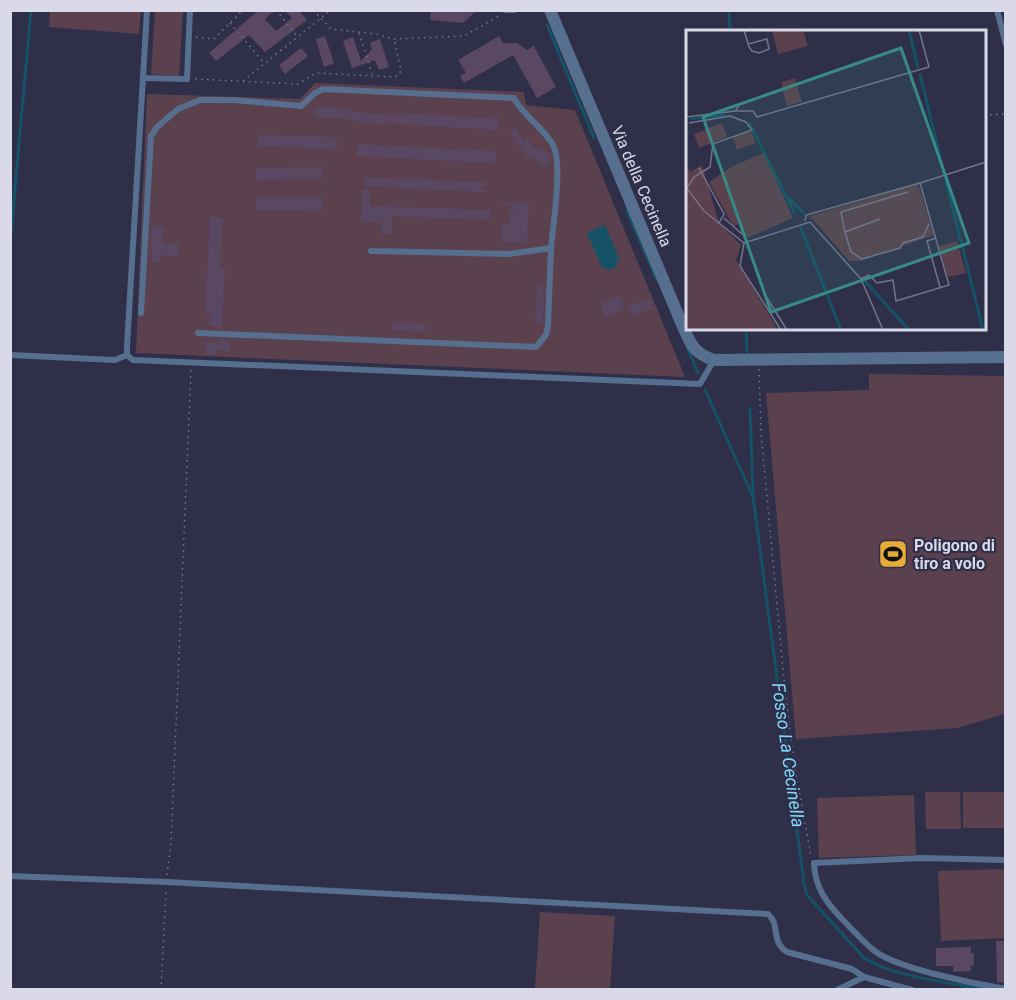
<svg xmlns="http://www.w3.org/2000/svg" width="1016" height="1000" font-family="Roboto,sans-serif">
<style>
.green{fill:#5b404d}
.water{fill:#145266}
.lines{fill:none;stroke-linecap:round;stroke-linejoin:round}
.stream{stroke:#145266;stroke-width:3}
.building{fill:#5a4761}
.path{stroke:#76758c;stroke-width:1.5;stroke-dasharray:1.5 4.5;stroke-linecap:butt}
.lane{stroke:#566f8e;stroke-width:6}
.street{stroke:#566f8e;stroke-width:12}
.labels{text-anchor:middle;stroke-width:4.5;stroke-linejoin:round;paint-order:stroke}
.street-label{font-size:16px;fill:#d9d9ea;stroke:#302f4a}
.poi-label{font-size:16px;font-weight:bold;fill:#d9d9ea;stroke:#302f4a;text-anchor:start}
.water-label{font-size:18px;font-style:italic;fill:#7ed8fa;stroke:#302f4a}
.inset-river{fill:none;stroke:#145266;stroke-width:3}
.inset-road{fill:none;stroke:#74738a;stroke-width:1.5}
.view{fill:#378a87;fill-opacity:0.15;stroke:#378a87;stroke-width:3}
.inset-edge{fill:none;stroke:#d9d9ea;stroke-width:3}
</style>
<rect width="100%" height="100%" fill="#302f4a"/>
<g class="green">
<path d="M50,11h91l-2,23 -90,-7z"/>
<path d="M155,11h28l-4,65 -28,-2z"/>
<path d="M315,83l209,9 2,13 49,5 110,267 -549,-24 11,-259 153,5z"/>
<path d="M869,374l136,2v338l-48,14 -161,11 -30,-346 103,-3z"/>
<path d="M925,792h35l1,37h-35z"/>
<rect x="963" y="792" width="42" height="36"/>
<path d="M914,795l2,60 -97,3 -2,-60z"/>
<path d="M1005,869v69l-64,3 -3,-70z"/>
<path d="M540,912l75,4 -5,73h-75z"/>
</g>
<path class="water" d="M605,225l15,35 -4,2 2,4 -10,5 -2,-4 -4,1 -15,-35z"/>
<g class="lines">
<g class="stream">
<path d="M729,10l1,22"/>
<path d="M547,25l47,113"/>
<path d="M627,211l29,67"/>
<path d="M10,244l21,-234"/>
<path d="M746,328l1,25"/>
<path d="M687,347l11,26"/>
<path d="M705,390l47,105"/>
<path d="M750,408l3,88 51,387 3,12 57,63c30,19 85,24 120,32"/>
</g>
</g>
<g class="building">
<path d="M259,10h16l-10,9 11,12 16,-13 -7,-8h14l8,10 -42,32 -16,-17 -33,26 -7,-8z"/>
<path d="M431,10h46l-14,13 -33,-3z"/>
<path d="M325,36l9,27 -10,4 -8,-28z"/>
<path d="M499,36l4,7h14l10,7 7,-4 22,41 -19,11 -24,-43 -49,28 -4,-7 6,-3 -8,-13z"/>
<path d="M353,37l8,24 11,-12 -2,-6 10,-4 9,28 -10,3 -4,-10 -23,8 -9,-27z"/>
<path d="M301,48l7,8 -23,18 -6,-9z"/>
<path d="M314,107l38,2 -1,2 22,3 30,1v-2l96,6 -1,11 -115,-7v2l-14,-2v1l-12,-1 1,-3 -44,-3z"/>
<path d="M517,128l6,14 4,-3 11,12 2,-3 3,1 7,7v5l-6,5 -12,-10 -3,2 -15,-17 -4,-11z"/>
<path d="M258,135l79,2v12l-79,-3z"/>
<path d="M357,143l14,3v-2l15,2v-2l14,3v-2l14,3 1,-2 14,2v-1l29,3v-2l39,4 -2,11 -140,-7z"/>
<path d="M323,167v12l-67,1v-12z"/>
<path d="M365,178l50,1 76,4 -11,4 10,5 -51,-2 -74,-4z"/>
<path d="M362,189h8v17l120,4v10l-98,-4v18h-11v-11l-20,-2z"/>
<path d="M256,197h66v14l-66,-1z"/>
<path d="M500,202l29,1 -2,40 -26,-2 2,-16h6l1,-14h7z"/>
<path d="M210,217l13,1 -3,49h5l-3,60 -13,-1 1,-11 -5,-1z"/>
<path d="M151,227h13l-1,16 15,1v12l-16,-1 -3,7h-7z"/>
<path d="M537,284h7l-1,39 -8,-1z"/>
<path d="M619,296l5,13 -19,8 -5,-13z"/>
<path d="M649,298l4,10 -20,8 -4,-9z"/>
<path d="M393,322l33,2 -1,8 -32,-2z"/>
<path d="M218,339l12,1 -1,11 -12,-1v5l-12,-1 1,-12 12,1z"/>
<path d="M996,941h9v42l-8,-1z"/>
<path d="M971,947v6h3v13l-3,-1v6l-18,1v-6h-17v-18z"/>
</g>
<g class="lines">
<g class="path">
<path d="M276,10l21,26"/>
<path d="M313,10l18,19 45,5 18,5 70,-3 35,-20"/>
<path d="M230,23l34,40"/>
<path d="M359,33l13,41"/>
<path d="M196,37l18,2 29,-29"/>
<path d="M195,79l103,5 18,-11 78,4 5,-2 2,-5 -7,-31"/>
<path d="M243,81l88,-71"/>
<path d="M984,115l22,-1"/>
<path d="M759,369l2,64 23,247 10,83 17,93"/>
<path d="M167,875l4,-32 20,-473"/>
<path d="M161,990l5,-98"/>
</g>
<g class="lane">
<path d="M147,10l-20,336v9l6,5 567,24 14,-24"/>
<path d="M505,10h9"/>
<path d="M997,10l9,35"/>
<path d="M143,78l44,1 3,-69"/>
<path d="M141,313l10,-177 6,-9 21,-18 22,-9h34l67,6 14,-13 8,-4 191,9c10,19 29,29 39,47 10,18 0,80 -2,103l-42,6 -138,-3"/>
<path d="M198,333l338,14 10,-12 2,-10 3,-77"/>
<path d="M10,355l105,5 12,-5"/>
<path d="M1006,860l-84,-2 -108,5c1,25 12,39 28,56 11,11 22,24 34,33 24,17 99,32 130,37"/>
<path d="M10,876l157,6 601,32c13,11 2,27 19,38l65,17 12,8"/>
<path d="M837,990l27,-13 48,13"/>
</g>
<path class="street" d="M550,10l131,312c9,20 11,31 33,38l292,-3"/>
</g>
<defs>
<g id="stadium-square" transform="scale(1.5)"><rect x="-9" y="-9" width="18" height="18" rx="4" fill="#e7ac37" stroke="#302f4a"/><path d="M0-5a6.5 5 0 1 0 0 10a6.5 5 0 1 0 0-10ZM-3.5-1.8h7v3.6h-7Z" fill="#111"/></g>
</defs>
<g fill-rule="evenodd">
<use href="#stadium-square" x="893" y="554"/>
</g>
<g class="labels">
<g class="street-label">
<text transform="translate(642 186) rotate(67)" y="6">Via della Cecinella</text>
</g>
<g class="poi-label">
<text x="914" y="551">Poligono di<tspan x="914" dy="18">tiro a volo</tspan></text>
</g>
<g class="water-label">
<text transform="translate(788 755) rotate(82)" y="6">Fosso La Cecinella</text>
</g>
</g>
<g transform="translate(686 30)">
<rect width="300" height="300" fill="#302f4a"/>
<path d="M86,0h31l5,16 -30,8zM109,48l7,24 -15,4 -6,-24zM36,93l5,14 -28,11 -5,-14zM65,101l5,12 -19,7 -4,-12zM78,123l29,65 -46,20 -8,-14 -6,2 -24,-44 24,-16zM0,134l4,8 12,-7 17,58 22,22 -5,15 42,70h-92zM232,154l16,51 -74,26h-11l-39,-45zM271,211l9,32 -18,4 -9,-31z" fill="#5b404d"/>
<path class="inset-river" d="M223,0l9,38M234,44l24,99M4,89l35,-4M63,92l46,92M259,147l38,153M103,168l15,16M114,196l41,104M178,250l45,50"/>
<path class="inset-road" d="M58,0l5,17 3,4 7,2 10,-4 -2,-10 -19,5M49,81h18l4,6 172,-50 -10,-37M0,87l49,-6 4,-5M13,138l25,46 -5,9M234,153l66,-21M0,157l18,24 40,32M1,158l7,-11 16,-10 3,-23 39,-14 -6,-8 -16,-6 -41,7M38,188l18,16M194,189l-35,13 6,20 11,7 38,-11 3,-5 20,-6 6,-13M119,191l1,-6 114,-32 29,102 -53,16 -3,-21 -16,3 -8,-8 -8,4M159,202l-4,-20 67,-20M250,208l-9,3 13,46M58,213l66,-21 51,57 22,51M58,213l-4,23 41,64M78,263l23,37"/>
<path class="view" d="M215,18l68,195 -198,69 -68,-195z"/>
<rect width="300" height="300" class="inset-edge"/>
</g>
<rect width="1016" height="1000" fill="none" stroke="#d9d9ea" stroke-width="24"/>
</svg>
